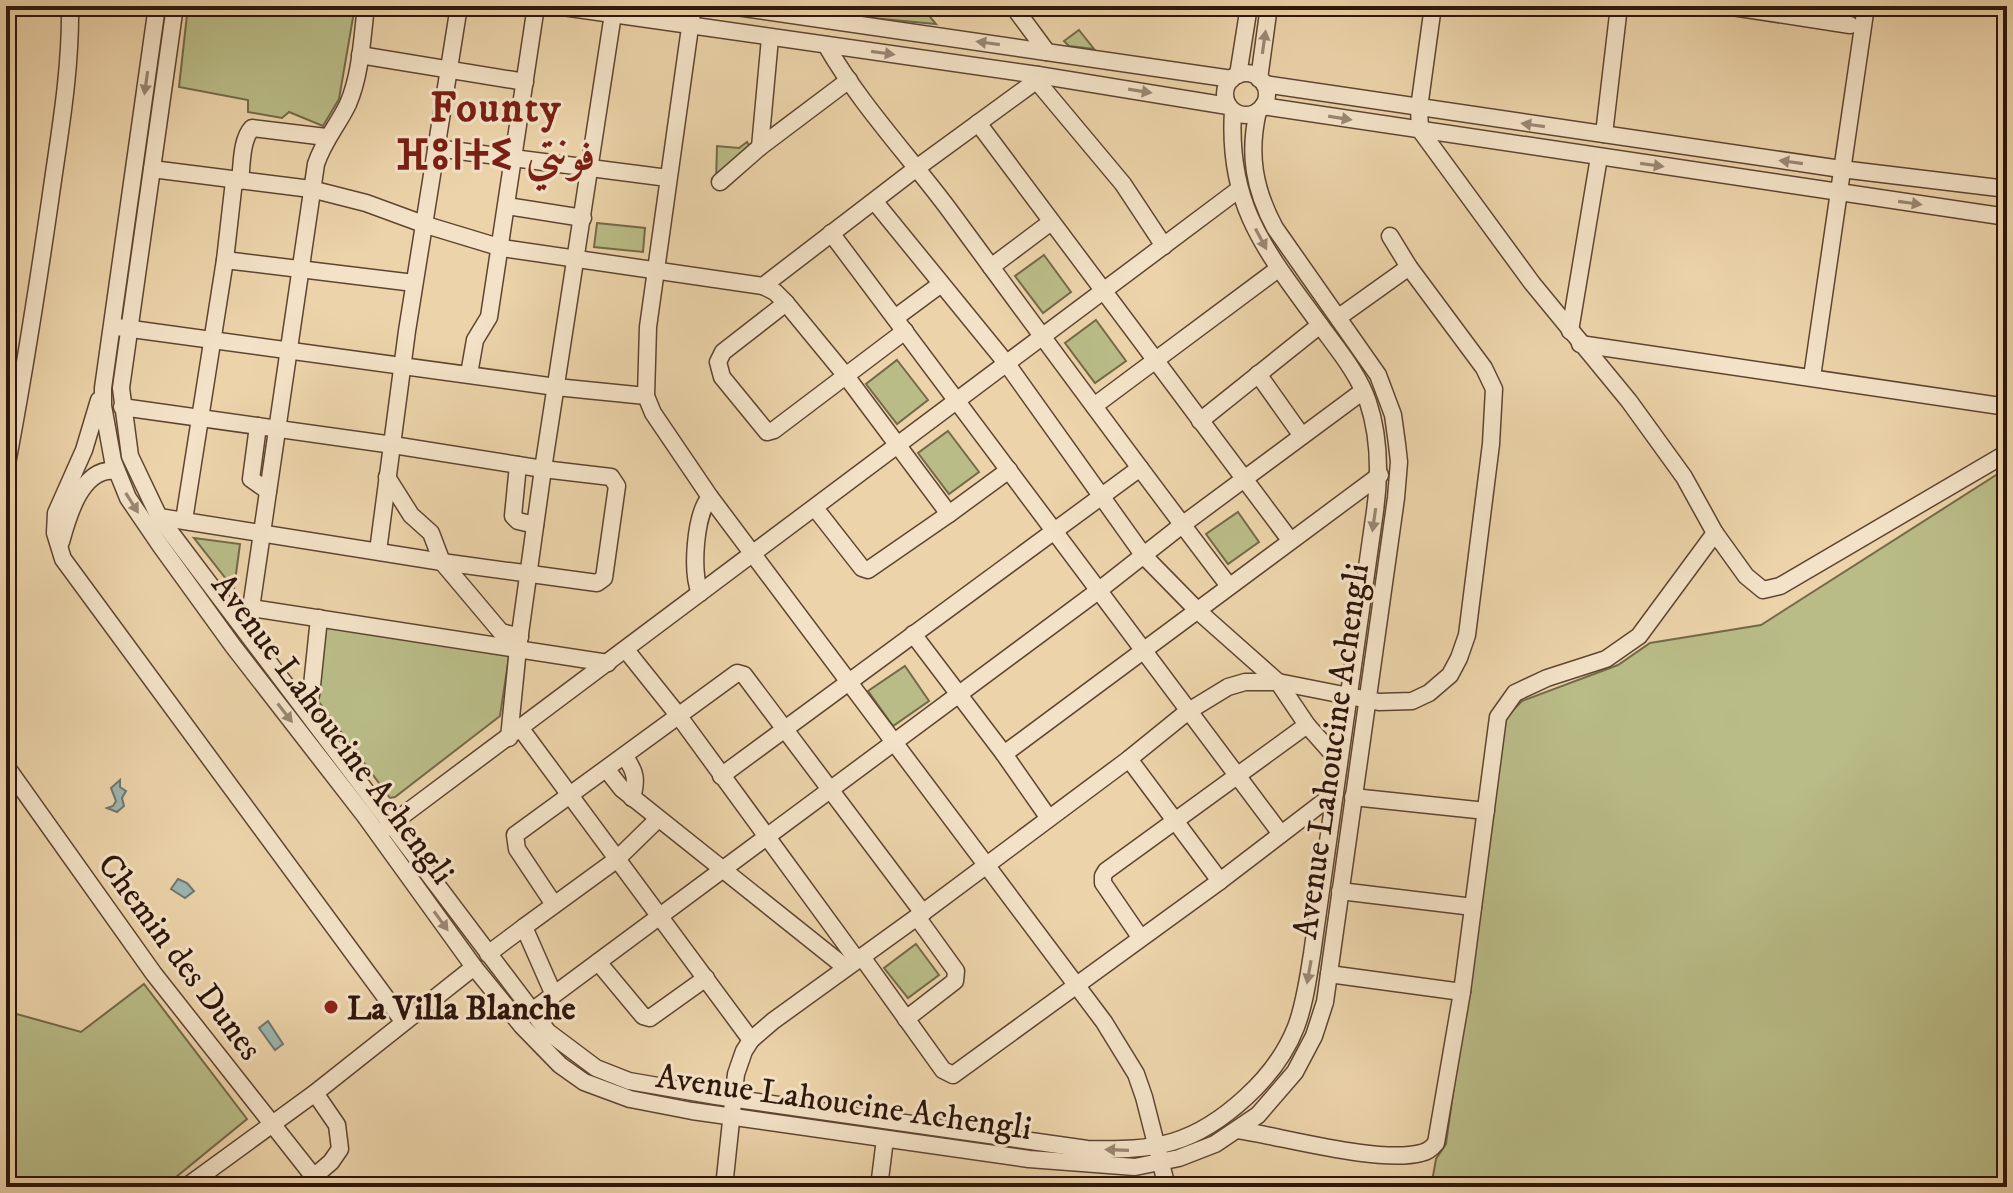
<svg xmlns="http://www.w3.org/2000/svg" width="2013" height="1193" font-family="'IM FELL DW Pica',Amiri,'Noto Sans Tifinagh',serif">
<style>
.green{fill:#b9bc87;stroke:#746949;stroke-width:2}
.water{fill:#9cb6b1;stroke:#70766f;stroke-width:2}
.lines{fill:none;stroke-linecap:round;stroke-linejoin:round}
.minor-casing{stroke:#5e4532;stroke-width:19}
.minor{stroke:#f3e2c7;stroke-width:16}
.oneway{fill:#9a8672}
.poi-dot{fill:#8f2418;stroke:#f3e2c7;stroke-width:3}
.labels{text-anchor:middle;stroke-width:6;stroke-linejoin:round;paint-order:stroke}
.street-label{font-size:34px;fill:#2e160b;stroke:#f3e2c7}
.poi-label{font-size:34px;font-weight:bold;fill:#2e160b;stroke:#f3e2c7;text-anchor:start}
.district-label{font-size:42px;font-weight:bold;letter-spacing:2px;fill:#7a1f14;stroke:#f3e2c7}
</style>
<rect width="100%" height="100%" fill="#ecd3a9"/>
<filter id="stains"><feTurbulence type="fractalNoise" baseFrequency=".0025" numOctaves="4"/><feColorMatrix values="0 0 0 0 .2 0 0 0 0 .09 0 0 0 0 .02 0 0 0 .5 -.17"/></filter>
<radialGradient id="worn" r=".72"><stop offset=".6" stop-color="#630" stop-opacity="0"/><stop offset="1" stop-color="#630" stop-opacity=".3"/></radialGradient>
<g class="green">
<path d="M188,6h167l-16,93 -16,27 -34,-14 -7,6 -34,-6v-12l-69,-13z"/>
<path d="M887,6h34l15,18 -65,-6z"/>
<path d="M1079,30l15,19 -25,-3 -5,-5z"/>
<path d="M747,142l5,8 -36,32 1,-36 22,2z"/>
<path d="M597,223l48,5 -2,24 -49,-5z"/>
<path d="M6,229l10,1 -10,66z"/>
<path d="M1044,255l27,37 -28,21 -28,-37z"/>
<path d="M1096,320l30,41 -31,22 -30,-40z"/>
<path d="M897,360l31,40 -31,24 -31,-40z"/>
<path d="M948,431l31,41 -30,22 -31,-41z"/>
<path d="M2007,468v719h-576l5,-28 10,-15 59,-426 17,-17 96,-36 32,-22 111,-18z"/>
<path d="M1238,512l21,30 -31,22 -22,-30z"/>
<path d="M194,538l46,6 -6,45z"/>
<path d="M326,625l184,25 -10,66 -105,81 -5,1 -71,-96 -3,-8z"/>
<path d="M905,666l24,35 -36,25 -25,-35z"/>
<path d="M916,944l23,31 -31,23 -24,-30z"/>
<path d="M144,984l103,135 -77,63 -3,5h-161v-176l75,21z"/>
</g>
<g class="water">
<path d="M120,780v7l6,4 -4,7 2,8 -7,6 -10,-4 6,-2 3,-5 -5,-13z"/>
<path d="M178,879l9,4 7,8 -9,7 -14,-9z"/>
<path d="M268,1021l15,23 -8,6 -16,-22z"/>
</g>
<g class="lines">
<g class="minor-casing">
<g id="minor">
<path d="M157,6l-54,382v18l10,55 15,37 32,47 73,101 132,170 109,151 48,59 38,39 24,17 46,17 62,12 337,48 106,8 44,-9 36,-14 43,-29 37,-43 19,-36 11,-34 71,-504 3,-36 -2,-18 -4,-29 -15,-40 -103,-147c-21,-39 -27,-74 -17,-117"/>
<path d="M175,6l-54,382 9,68 29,61 389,515 48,36 33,13 87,15 371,53c69,2 107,-4 159,-52 22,-20 39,-42 50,-70 9,-24 12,-49 16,-73l63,-443c5,-37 5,-73 -7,-109 -10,-29 -30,-52 -48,-77 -53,-73 -93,-118 -87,-214"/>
<path d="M556,6l482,69 190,31"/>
<path d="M693,6l-45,321 -2,69 7,17 57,84 394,525 32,52 8,23 23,90"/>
<path d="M730,6l502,73"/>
<path d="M1013,6l34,46"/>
<path d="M1433,6l-14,102 1,22 112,153 97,118 55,76 31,56 31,43 17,14 17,-4 227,-133"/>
<path d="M1726,6l124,19"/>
<path d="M828,20l17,-14"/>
<path d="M826,45c34,59 83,111 124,166 92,125 184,251 279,375"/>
<path d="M360,55l165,27"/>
<circle cx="1246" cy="94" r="21"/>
<path d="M1238,75l11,-69"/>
<path d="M1259,79l10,-73"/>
<path d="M1036,80l87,104 41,62"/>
<path d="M1264,84l577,85 166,20"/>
<path d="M1263,106l744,111"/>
<path d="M978,123l312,417"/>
<path d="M1604,134l15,-128"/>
<path d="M760,147l10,-109"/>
<path d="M436,148l232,30"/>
<path d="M152,169l159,20 55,14 60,22 76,23 261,38 155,-119 111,-81 9,-11"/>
<path d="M240,181c2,-16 1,-41 12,-53l74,9"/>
<path d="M720,182l40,-35 89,-67"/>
<path d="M875,202l132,162 137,192 54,55 80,71 29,43 31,35"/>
<path d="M507,206l76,12"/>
<path d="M831,233l450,601"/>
<path d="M225,260l189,23"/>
<path d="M991,267l60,-45"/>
<path d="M763,286l12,6 11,11 60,73 103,138 60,-44"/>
<path d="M786,303l-63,49 -5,10 4,15 45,55 7,-2 131,-99"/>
<path d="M1339,317l70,-50"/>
<path d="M895,318l46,-34"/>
<path d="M117,327l439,60 90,9"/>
<path d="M1570,331l29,-174"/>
<path d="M1580,344l427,63"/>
<path d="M469,374l6,-34 14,-23 47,-311"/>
<path d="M1258,374l44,62"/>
<path d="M1812,377l54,-371"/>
<path d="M99,400l-15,50 -28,63 -1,20 8,26 340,462"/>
<path d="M1094,406l184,-137"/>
<path d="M122,407l271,38 150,24 68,8 6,9 -13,92 -7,5 -155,-21 -283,-45"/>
<path d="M1200,421l120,-96"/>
<path d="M258,426l-7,53 17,12"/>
<path d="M518,465l-5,51 5,5 17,4"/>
<path d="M6,469c17,-89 31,-178 44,-268 9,-65 21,-128 20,-195"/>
<path d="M387,477l24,38 20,18 11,29 59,70 19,5"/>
<path d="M815,508l47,60 6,2 81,-56"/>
<path d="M184,520l41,-260 9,-79"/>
<path d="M61,542c7,-26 21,-76 55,-71"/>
<path d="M378,551l29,-220 52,-325"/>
<path d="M700,593c-9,-21 -5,-79 10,-96"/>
<path d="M251,608l357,55"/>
<path d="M243,626l8,-18 65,-444c8,-24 22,-39 32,-60 13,-30 14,-66 18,-98"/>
<path d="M913,634l91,120"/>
<path d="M626,650l52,65 179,245"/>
<path d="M306,709l5,-14 8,-77"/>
<path d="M521,729l230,311"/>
<path d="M509,738l9,-90 25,-179 70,-455"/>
<path d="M625,757c11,15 12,23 7,41"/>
<path d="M1129,759l91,122"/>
<path d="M6,766l148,208 160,203"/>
<path d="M607,770l15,19 223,178"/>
<path d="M721,776l419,-308"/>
<path d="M1353,797l133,14"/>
<path d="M1048,817l-44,-63 376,-279"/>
<path d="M386,828l852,-638"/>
<path d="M1340,891l133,16"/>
<path d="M553,903l-36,-54 -2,-14 222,-162 7,2 179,238"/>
<path d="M524,927l92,-67 42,-41"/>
<path d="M1140,937l-37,-54v-7l3,-5 201,-146"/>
<path d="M488,954l36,-27 29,66"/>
<path d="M862,957l81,113 10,5 267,-194 115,-88"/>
<path d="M598,962l45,54 7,2 56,-40"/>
<path d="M1329,974l133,18"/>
<path d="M532,1011l566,-420 84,-66 181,-134"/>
<path d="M906,1019l49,-38 1,-10 -39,-54"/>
<path d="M1238,1130c46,7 141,34 183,23 6,-1 11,-5 15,-10l26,-151 36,-275 17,-24 32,-15 59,-19 33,-23 76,-103"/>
<path d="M186,1187l129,-94 159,-126"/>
<path d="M302,1187l29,-25 9,-13 -3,-24 -22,-32"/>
<path d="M724,1187l12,-113 8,-23 7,-11 22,-19 144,-104 212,-158 58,-47 41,-25 17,-5h33l101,20 33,-1 17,-8 21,-18 9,-17 8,-23 24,-191 3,-55 -10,-21 -75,-101 -19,-31"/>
<path d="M879,1187l6,-48"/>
</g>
</g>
<use href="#minor" class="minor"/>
</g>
<defs><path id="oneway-solid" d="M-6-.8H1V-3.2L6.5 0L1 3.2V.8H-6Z" transform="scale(2)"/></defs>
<g class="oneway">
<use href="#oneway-solid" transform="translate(1264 42) rotate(-82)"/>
<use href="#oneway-solid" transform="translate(988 43) rotate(-172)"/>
<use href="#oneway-solid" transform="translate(883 53) rotate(8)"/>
<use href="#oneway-solid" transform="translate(146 83) rotate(98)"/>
<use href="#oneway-solid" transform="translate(1140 91) rotate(9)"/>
<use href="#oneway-solid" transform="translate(1340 118) rotate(9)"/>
<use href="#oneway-solid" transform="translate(1533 125) rotate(-172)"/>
<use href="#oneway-solid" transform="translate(1791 162) rotate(-172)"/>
<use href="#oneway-solid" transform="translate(1652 165) rotate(8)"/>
<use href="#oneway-solid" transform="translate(1910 203) rotate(8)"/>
<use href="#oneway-solid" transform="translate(1261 239) rotate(62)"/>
<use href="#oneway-solid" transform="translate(132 503) rotate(58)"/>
<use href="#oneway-solid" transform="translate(1374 520) rotate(98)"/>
<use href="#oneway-solid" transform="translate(285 713) rotate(52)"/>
<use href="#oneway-solid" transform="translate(441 921) rotate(54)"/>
<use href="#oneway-solid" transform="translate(1309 972) rotate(100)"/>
<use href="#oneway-solid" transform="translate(1117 1150) rotate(-178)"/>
</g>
<circle class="poi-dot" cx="331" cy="1007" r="8"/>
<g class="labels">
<g class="street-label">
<text transform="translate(334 728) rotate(53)" y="12">Avenue Lahoucine Achengli</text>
<text transform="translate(1330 751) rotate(-82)" y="12">Avenue Lahoucine Achengli</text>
<text transform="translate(181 956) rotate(53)" y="12">Chemin des Dunes</text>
<text transform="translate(844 1101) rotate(8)" y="12">Avenue Lahoucine Achengli</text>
</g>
<g class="poi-label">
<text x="347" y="1019">La Villa Blanche</text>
</g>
<g class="district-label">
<text x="496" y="121">Founty<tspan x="496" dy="48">ⴼⵓⵏⵜⵉ فونتي</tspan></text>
</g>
</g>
<rect width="2013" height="1193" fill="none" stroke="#ecd3a9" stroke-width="32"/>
<rect x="8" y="8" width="1997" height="1177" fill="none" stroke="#2e160b" stroke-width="4"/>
<rect x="16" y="16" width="1981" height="1161" fill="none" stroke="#2e160b" stroke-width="2"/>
<rect width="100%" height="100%" filter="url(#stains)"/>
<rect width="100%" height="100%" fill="url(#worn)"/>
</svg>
